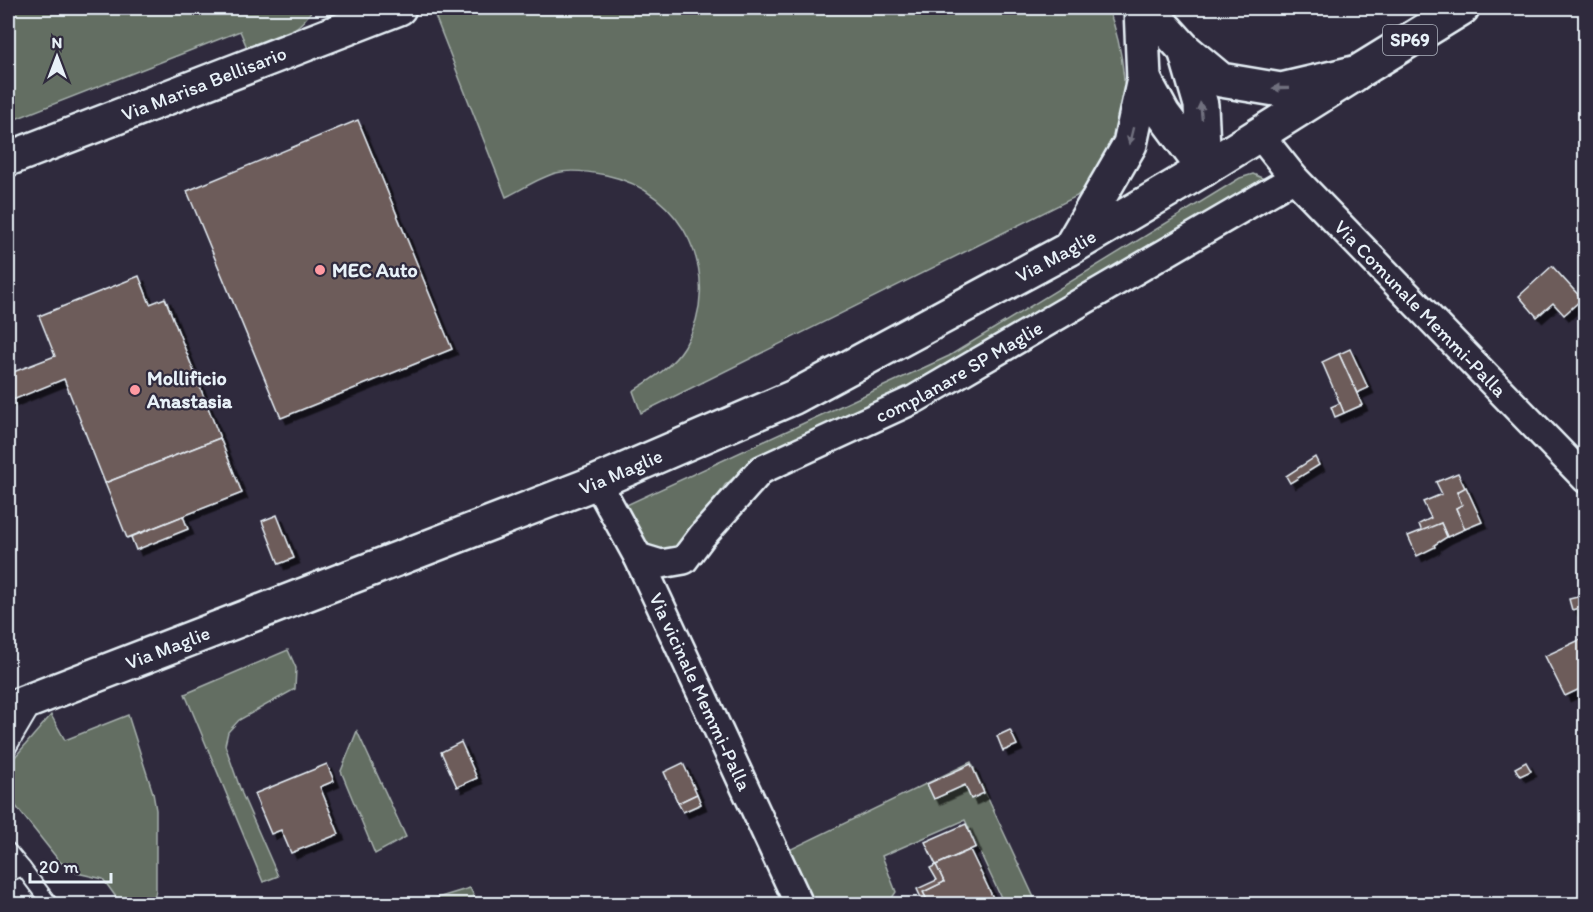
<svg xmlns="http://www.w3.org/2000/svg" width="1593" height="912" font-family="Itim,sans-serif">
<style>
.green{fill:#636e62;stroke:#a6b0ad;stroke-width:1.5}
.building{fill:#6d5b5a;stroke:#e8f1f8;stroke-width:1.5;filter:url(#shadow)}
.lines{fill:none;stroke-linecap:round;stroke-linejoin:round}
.lane-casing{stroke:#e8f1f8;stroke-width:18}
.street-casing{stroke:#e8f1f8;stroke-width:32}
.secondary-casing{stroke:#e8f1f8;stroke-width:38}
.primary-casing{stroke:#e8f1f8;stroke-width:38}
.lane{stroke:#2f2a3d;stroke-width:14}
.street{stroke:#2f2a3d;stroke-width:27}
.secondary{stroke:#2f2a3d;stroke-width:33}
.primary{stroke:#2f2a3d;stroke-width:33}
.oneway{fill:#70707e}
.poi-dot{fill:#ff9aa2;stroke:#2f2a3d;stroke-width:2}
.labels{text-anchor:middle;stroke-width:4.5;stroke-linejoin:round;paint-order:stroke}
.shield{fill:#2f2a3d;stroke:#b0b5c0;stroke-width:1.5}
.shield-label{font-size:18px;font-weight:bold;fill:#e8f1f8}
.street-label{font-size:20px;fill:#e8f1f8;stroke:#2f2a3d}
.poi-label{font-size:20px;font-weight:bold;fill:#e8f1f8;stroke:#2f2a3d;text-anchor:start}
</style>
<defs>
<filter id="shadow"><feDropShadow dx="5.5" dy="5.5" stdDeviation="0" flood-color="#0009"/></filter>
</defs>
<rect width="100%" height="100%" fill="#2f2a3d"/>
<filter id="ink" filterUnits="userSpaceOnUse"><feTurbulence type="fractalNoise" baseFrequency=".0167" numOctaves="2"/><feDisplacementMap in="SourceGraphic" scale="12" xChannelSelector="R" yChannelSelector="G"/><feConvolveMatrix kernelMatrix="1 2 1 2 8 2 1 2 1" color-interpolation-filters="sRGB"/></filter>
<g filter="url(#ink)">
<g class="green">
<path d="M8,8h305c-13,25 -40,32 -65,42l-8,-19 -232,91z"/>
<path d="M432,8h676c15,38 24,97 8,137 -9,20 -24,36 -39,51l-436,217 -8,-22c19,-12 40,-25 52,-45 40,-70 -2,-155 -79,-171 -15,-3 -35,-6 -50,-2 -16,4 -35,17 -50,24z"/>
<path d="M1253,174l16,7 -330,192 -189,91 -25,21 -41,65 -10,3 -28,-6 -24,-40 327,-151 291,-178z"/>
<path d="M288,650l8,18 -1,21 -56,31 -11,12 -3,13 17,49 36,82 -15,6 -78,-188z"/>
<path d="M51,715l14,25 63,-25 25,78 3,17v80l-3,14h-32l-18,-25 -26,-6 -17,-11 -45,-57 -7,-18v-22z"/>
<path d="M357,731l49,106 -31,17 -34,-83z"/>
<path d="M971,762l66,142h-33l-39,-84 -83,36 14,36 -8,12h-82l-23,-51z"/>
<path d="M470,888l8,16h-42l-2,-5z"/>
</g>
<g class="building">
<path d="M358,120l94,229 -171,69 -94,-227z"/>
<path d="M1552,266l30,33 -18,16 -11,-12 -16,14 -18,-21z"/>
<path d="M139,276l11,28 15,-6 55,140 -115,45 -41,-104 -56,23v-28l47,-18 -16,-40z"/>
<path d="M1350,349l18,39 -11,5 -18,-39z"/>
<path d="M1339,354l23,51 -18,8 -22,-51z"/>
<path d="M1340,403l4,10 -9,4 -4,-10z"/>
<path d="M220,438l22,55 -115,45 -22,-55z"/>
<path d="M1315,457l4,8 -29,18 -4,-7z"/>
<path d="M1458,473l7,15 -8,4 5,13 -6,3 9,21 -18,8 -6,-14 -19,9 -3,-8 12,-6 -8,-16 19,-8 -6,-12z"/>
<path d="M1466,487l16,35 -17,7 -9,-21 6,-3 -5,-13z"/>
<path d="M277,515l17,43 -15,6 -17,-43z"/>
<path d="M183,516l5,13 -52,21 -5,-13z"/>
<path d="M1441,523l6,14 -13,8 1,2 -18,9 -9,-20z"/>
<path d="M1586,595v11l-14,4 -3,-11z"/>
<path d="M1586,637v49l-21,10 -20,-40z"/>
<path d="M1010,730l7,15 -14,6 -6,-15z"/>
<path d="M461,742l16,36 -20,9 -16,-35z"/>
<path d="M1526,762l5,9 -11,5 -5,-8z"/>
<path d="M683,763l14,31 -19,9 -14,-31z"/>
<path d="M327,764l7,17 -14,6 19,47 -48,19 -10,-23 -10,4 -17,-40z"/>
<path d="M971,764l13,29 -13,6 -6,-14 -31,14 -7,-15z"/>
<path d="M697,794l4,10 -18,8 -5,-9z"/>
<path d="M966,824l10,23 -40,18 -11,-23z"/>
<path d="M970,850l26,54h-67l-6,-12 21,-10 -8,-17z"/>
<path d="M936,865l8,17 -21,10 6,12h-5l-7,-15 20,-9 -7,-12z"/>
</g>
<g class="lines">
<g class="lane-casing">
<g id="lane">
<path d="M8,749l26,-44"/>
<path d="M8,850l15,18 -15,6"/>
<path d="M23,868l27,36"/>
</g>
</g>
<g class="street-casing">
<g id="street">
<path id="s1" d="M1259,134l35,44 292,301"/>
<path id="s2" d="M597,482l41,75 161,347"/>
<path id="s3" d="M638,557l23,7 23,-4 18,-24 59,-66 154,-71 379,-221"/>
</g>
</g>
<g class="secondary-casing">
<g id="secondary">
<path d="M1185,50l16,55 3,64"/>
<path d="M1144,79l19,35 41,55"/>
<path id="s4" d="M8,159l391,-151"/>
<path d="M1071,246l59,-102 14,-65 -3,-71"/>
<path id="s5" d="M8,709l589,-227 197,-85 275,-148 135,-80 150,-94"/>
</g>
</g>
<g class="primary-casing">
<path id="primary" d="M1147,8l38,42 36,30 60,10 77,-18 104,-64"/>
</g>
<use href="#lane" class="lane"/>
<use href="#street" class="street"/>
<use href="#secondary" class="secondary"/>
<use href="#primary" class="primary"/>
</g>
<defs><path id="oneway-solid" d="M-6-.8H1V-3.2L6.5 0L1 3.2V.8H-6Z" transform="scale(1.5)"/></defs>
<g class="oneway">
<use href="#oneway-solid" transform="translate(1281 88) rotate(179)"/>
<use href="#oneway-solid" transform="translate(1201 111) rotate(-96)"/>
<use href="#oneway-solid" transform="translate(1131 136) rotate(104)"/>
</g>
</g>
<g class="poi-dot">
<circle cx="320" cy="270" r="6"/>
<circle cx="135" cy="390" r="6"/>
</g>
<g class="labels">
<rect class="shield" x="1383" y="25" width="54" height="30" rx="4.5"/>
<g class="shield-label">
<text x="1410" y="46">SP69</text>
</g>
<g class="street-label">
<text dy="7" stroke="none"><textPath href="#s4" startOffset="210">Via Marisa Bellisario</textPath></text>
<text dy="7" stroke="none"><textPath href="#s5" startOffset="1143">Via Maglie</textPath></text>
<text dy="7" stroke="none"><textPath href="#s1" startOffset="238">Via Comunale Memmi-Palla</textPath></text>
<text dy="7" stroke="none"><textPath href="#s3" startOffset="387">complanare SP Maglie</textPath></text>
<text dy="7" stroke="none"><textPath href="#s5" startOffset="657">Via Maglie</textPath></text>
<text dy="7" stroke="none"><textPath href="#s5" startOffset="171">Via Maglie</textPath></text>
<text dy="7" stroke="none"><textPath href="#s2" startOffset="234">Via vicinale Memmi-Palla</textPath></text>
</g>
<g class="poi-label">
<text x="332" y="277">MEC Auto</text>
<text x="147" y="385">Mollificio<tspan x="147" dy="23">Anastasia</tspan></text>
</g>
</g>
<rect width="1593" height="912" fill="none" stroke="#2f2a3d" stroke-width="30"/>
<rect x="15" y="15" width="1563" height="882" fill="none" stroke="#e8f1f8" stroke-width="2" filter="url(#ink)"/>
<g transform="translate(57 57)" stroke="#2f2a3d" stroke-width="4.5" paint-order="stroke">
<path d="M0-4.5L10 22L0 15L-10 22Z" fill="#e8f1f8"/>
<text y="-9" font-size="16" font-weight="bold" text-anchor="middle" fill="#e8f1f8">N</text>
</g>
<path d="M30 873v9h81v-9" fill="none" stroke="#e8f1f8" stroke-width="3"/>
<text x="39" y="873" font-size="18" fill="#e8f1f8" stroke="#2f2a3d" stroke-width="4.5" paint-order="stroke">20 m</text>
</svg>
